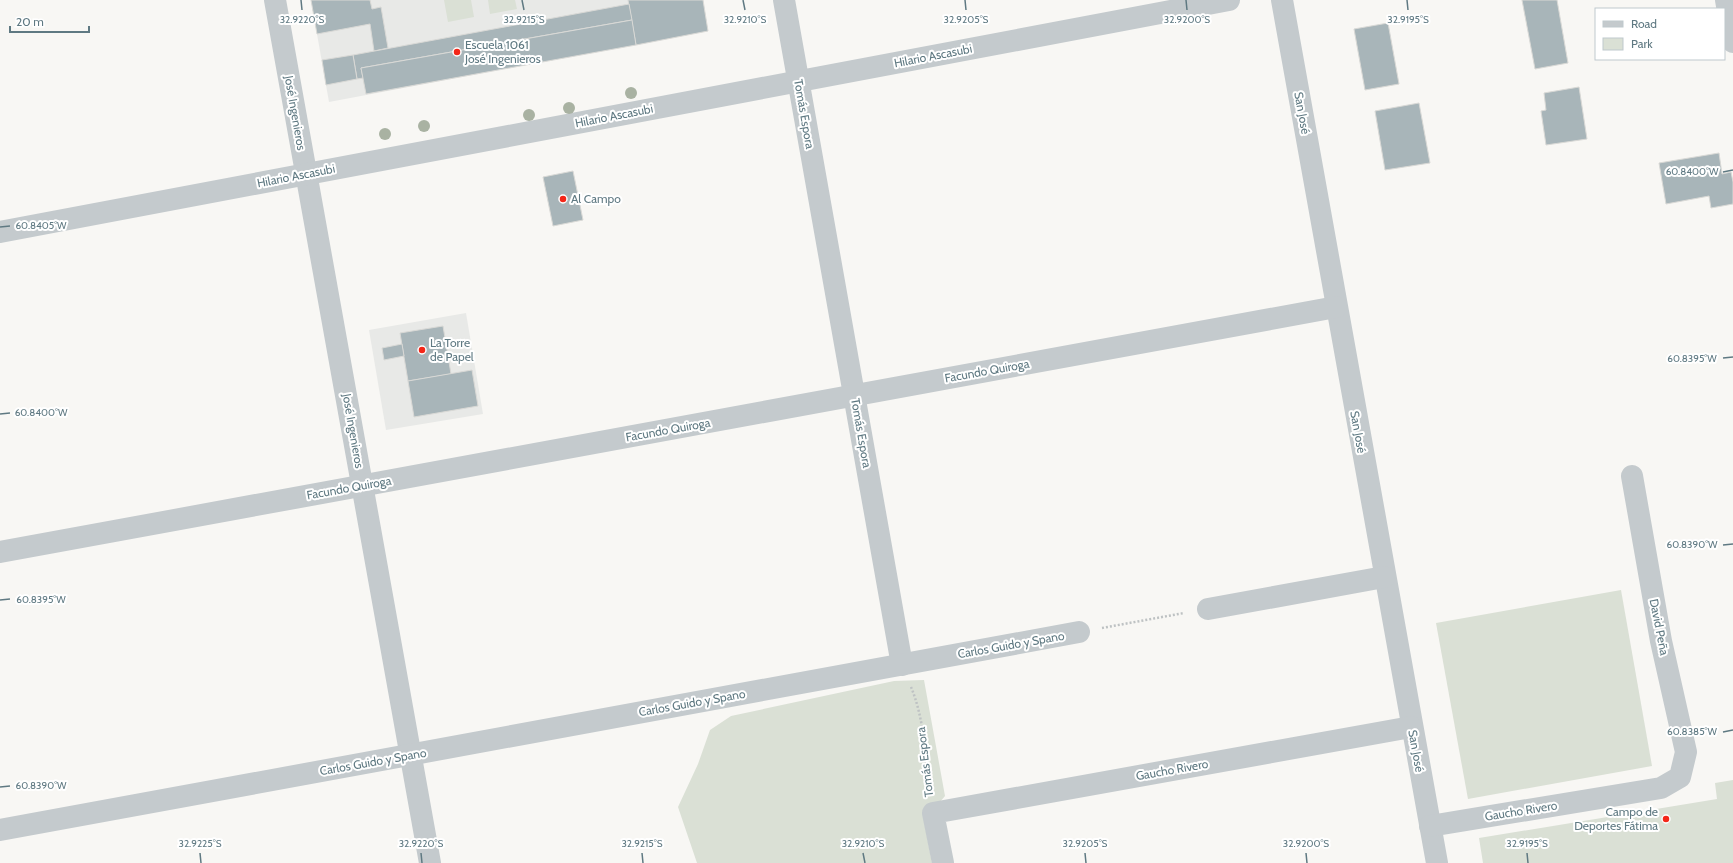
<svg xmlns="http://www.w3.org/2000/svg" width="1733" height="863" font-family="Cabin,sans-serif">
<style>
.built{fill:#e8e9e7}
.green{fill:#dae0d5}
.building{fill:#a8b5b9;stroke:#d9d9d6}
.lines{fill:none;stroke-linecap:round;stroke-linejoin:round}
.path{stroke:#bec2c3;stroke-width:2.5;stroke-dasharray:2 2;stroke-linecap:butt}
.minor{stroke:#c4cacd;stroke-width:22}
.tree{fill:#a9b2a2}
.ticks{fill:none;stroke:#5f7982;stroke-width:1.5}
.poi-dot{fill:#f42618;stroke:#fff;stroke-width:1.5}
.labels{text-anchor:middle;stroke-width:4;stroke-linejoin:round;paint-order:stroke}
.poi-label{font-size:12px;fill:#5f7982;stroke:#fff;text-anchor:start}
.street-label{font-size:12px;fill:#5f7982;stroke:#fff}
.ticks-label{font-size:10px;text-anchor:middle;fill:#5f7982;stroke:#fff;stroke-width:4;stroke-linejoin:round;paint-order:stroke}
</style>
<rect width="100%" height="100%" fill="#f8f7f4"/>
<g class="built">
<path d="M311,0h392l5,31 -379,71z"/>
<path d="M466,313l17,101 -97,16 -17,-100z"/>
</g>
<g class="green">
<path d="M444,0h27l3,17 -26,5z"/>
<path d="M488,0h27l2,9 -27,5z"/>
<path d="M1621,590l31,176 -184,33 -32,-176z"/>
<path d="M924,680l21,116 -21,25 8,42h-235l-19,-56 20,-43 12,-34 21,-14 163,-35z"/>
<path d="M1733,780v83h-250l-4,-25 238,-39 -2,-16z"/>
</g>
<g class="building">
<path d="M311,0h59l2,9 9,-2 7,41 -14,3 -4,-27 -53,10z"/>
<path d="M628,0h75l5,31 -72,14z"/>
<path d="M1522,0h35l11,63 -33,6z"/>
<path d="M629,4l3,16 -271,48 2,10 -6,1 -4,-24z"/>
<path d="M632,20l4,25 -270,49 -5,-26z"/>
<path d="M1388,23l11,61 -34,6 -11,-61z"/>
<path d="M353,55l4,24 -31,6 -4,-25z"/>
<path d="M1579,87l8,52 -41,6 -5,-34 5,-1 -2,-17z"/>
<path d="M1419,103l11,60 -45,7 -10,-59z"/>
<path d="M1719,153l3,21 9,-2 2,10v22l-22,4 -2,-12 -43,8 -7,-41z"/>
<path d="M573,171l10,49 -30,6 -10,-49z"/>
<path d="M443,326l8,48 -43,7 -8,-48z"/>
<path d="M402,344l2,12 -20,4 -2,-12z"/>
<path d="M472,370l6,36 -64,11 -6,-36z"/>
</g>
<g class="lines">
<g class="path">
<path d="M1102,628l82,-15"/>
<path d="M911,687c12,28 17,74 15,104"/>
</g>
<g class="minor">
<path d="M275,0l155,863"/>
<path d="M784,0l118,665"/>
<path d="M1282,0l155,863"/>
<path d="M1726,0l7,42"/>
<path d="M0,232l1229,-232"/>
<path d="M0,552l1336,-245"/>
<path d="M1208,609l176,-32"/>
<path d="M1430,826l231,-38 19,-11 6,-25 -25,-111 -29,-165"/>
<path d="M0,830l1079,-198"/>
<path d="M943,863l-10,-50 478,-86"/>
</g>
</g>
<g class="tree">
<circle cx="631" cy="93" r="6"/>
<circle cx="569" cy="108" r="6"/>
<circle cx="529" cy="115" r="6"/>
<circle cx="424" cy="126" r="6"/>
<circle cx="385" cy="134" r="6"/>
</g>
<path class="ticks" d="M301,0l1,10M522,0l2,10M743,0l2,10M965,0l1,10M1186,0l1,10M1407,0l1,10M1723,172l10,-2M0,227l10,-1M1723,358l10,-1M0,414l10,-1M1723,545l10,-1M0,600l10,-1M1723,732l10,-2M0,787l10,-1M200,853l1,10M421,853l1,10M642,853l1,10M863,853l2,10M1085,853l1,10M1306,853l1,10M1527,853l1,10"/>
<g class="poi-dot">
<circle cx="457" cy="52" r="4"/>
<circle cx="563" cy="199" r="4"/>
<circle cx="422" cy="350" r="4"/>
<circle cx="1666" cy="819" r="4"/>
</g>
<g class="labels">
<g class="poi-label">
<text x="465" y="49">Escuela 1061<tspan x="465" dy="14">José Ingenieros</tspan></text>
<text x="571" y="203">Al Campo</text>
<text x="430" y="347">La Torre<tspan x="430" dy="14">de Papel</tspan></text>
<text x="1658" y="816" text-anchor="end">Campo de<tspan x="1658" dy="14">Deportes Fátima</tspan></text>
</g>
<g class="street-label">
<text transform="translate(933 56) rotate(-11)" y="4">Hilario Ascasubi</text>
<text transform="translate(295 113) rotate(80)" y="4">José Ingenieros</text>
<text transform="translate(1302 113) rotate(80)" y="4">San José</text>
<text transform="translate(804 114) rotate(80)" y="4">Tomás Espora</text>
<text transform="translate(614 116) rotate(-11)" y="4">Hilario Ascasubi</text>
<text transform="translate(296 176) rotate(-11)" y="4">Hilario Ascasubi</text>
<text transform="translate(987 371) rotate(-10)" y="4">Facundo Quiroga</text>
<text transform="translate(668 430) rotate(-10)" y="4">Facundo Quiroga</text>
<text transform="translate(353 431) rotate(80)" y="4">José Ingenieros</text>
<text transform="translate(1358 432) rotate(80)" y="4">San José</text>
<text transform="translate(861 433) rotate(80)" y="4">Tomás Espora</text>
<text transform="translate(349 488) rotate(-10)" y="4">Facundo Quiroga</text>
<text transform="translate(1659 627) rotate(79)" y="4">David Peña</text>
<text transform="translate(1011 645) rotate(-10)" y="4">Carlos Guido y Spano</text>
<text transform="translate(692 703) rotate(-10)" y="4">Carlos Guido y Spano</text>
<text transform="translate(1416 751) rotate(80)" y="4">San José</text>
<text transform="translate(373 762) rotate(-10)" y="4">Carlos Guido y Spano</text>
<text transform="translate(925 762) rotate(-97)" y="4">Tomás Espora</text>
<text transform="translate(1172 770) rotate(-10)" y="4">Gaucho Rivero</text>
<text transform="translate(1521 811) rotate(-9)" y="4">Gaucho Rivero</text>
</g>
</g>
<g class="ticks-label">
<text x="302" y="23">32.9220°S</text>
<text x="524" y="23">32.9215°S</text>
<text x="745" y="23">32.9210°S</text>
<text x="966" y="23">32.9205°S</text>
<text x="1187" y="23">32.9200°S</text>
<text x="1408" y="23">32.9195°S</text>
<text x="1692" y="175">60.8400°W</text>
<text x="41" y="229">60.8405°W</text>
<text x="1692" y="362">60.8395°W</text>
<text x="41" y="416">60.8400°W</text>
<text x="1692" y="548">60.8390°W</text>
<text x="41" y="603">60.8395°W</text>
<text x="1692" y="735">60.8385°W</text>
<text x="41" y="789">60.8390°W</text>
<text x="200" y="847">32.9225°S</text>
<text x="421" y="847">32.9220°S</text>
<text x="642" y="847">32.9215°S</text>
<text x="863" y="847">32.9210°S</text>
<text x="1085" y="847">32.9205°S</text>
<text x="1306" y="847">32.9200°S</text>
<text x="1527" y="847">32.9195°S</text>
</g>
<rect x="1595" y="8" width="130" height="52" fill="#ffffff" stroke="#bfc9cd"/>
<rect x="1603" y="21" width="20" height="6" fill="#c4cacd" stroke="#bfc9cd"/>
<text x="1631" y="28" font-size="12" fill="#5f7982">Road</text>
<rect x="1603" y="38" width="20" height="12" fill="#dae0d5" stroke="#bfc9cd"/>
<text x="1631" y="48" font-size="12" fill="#5f7982">Park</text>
<path d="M10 26v6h79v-6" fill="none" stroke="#5f7982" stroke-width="2"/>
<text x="16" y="26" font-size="12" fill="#5f7982" stroke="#ffffff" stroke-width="3" paint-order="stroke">20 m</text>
</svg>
